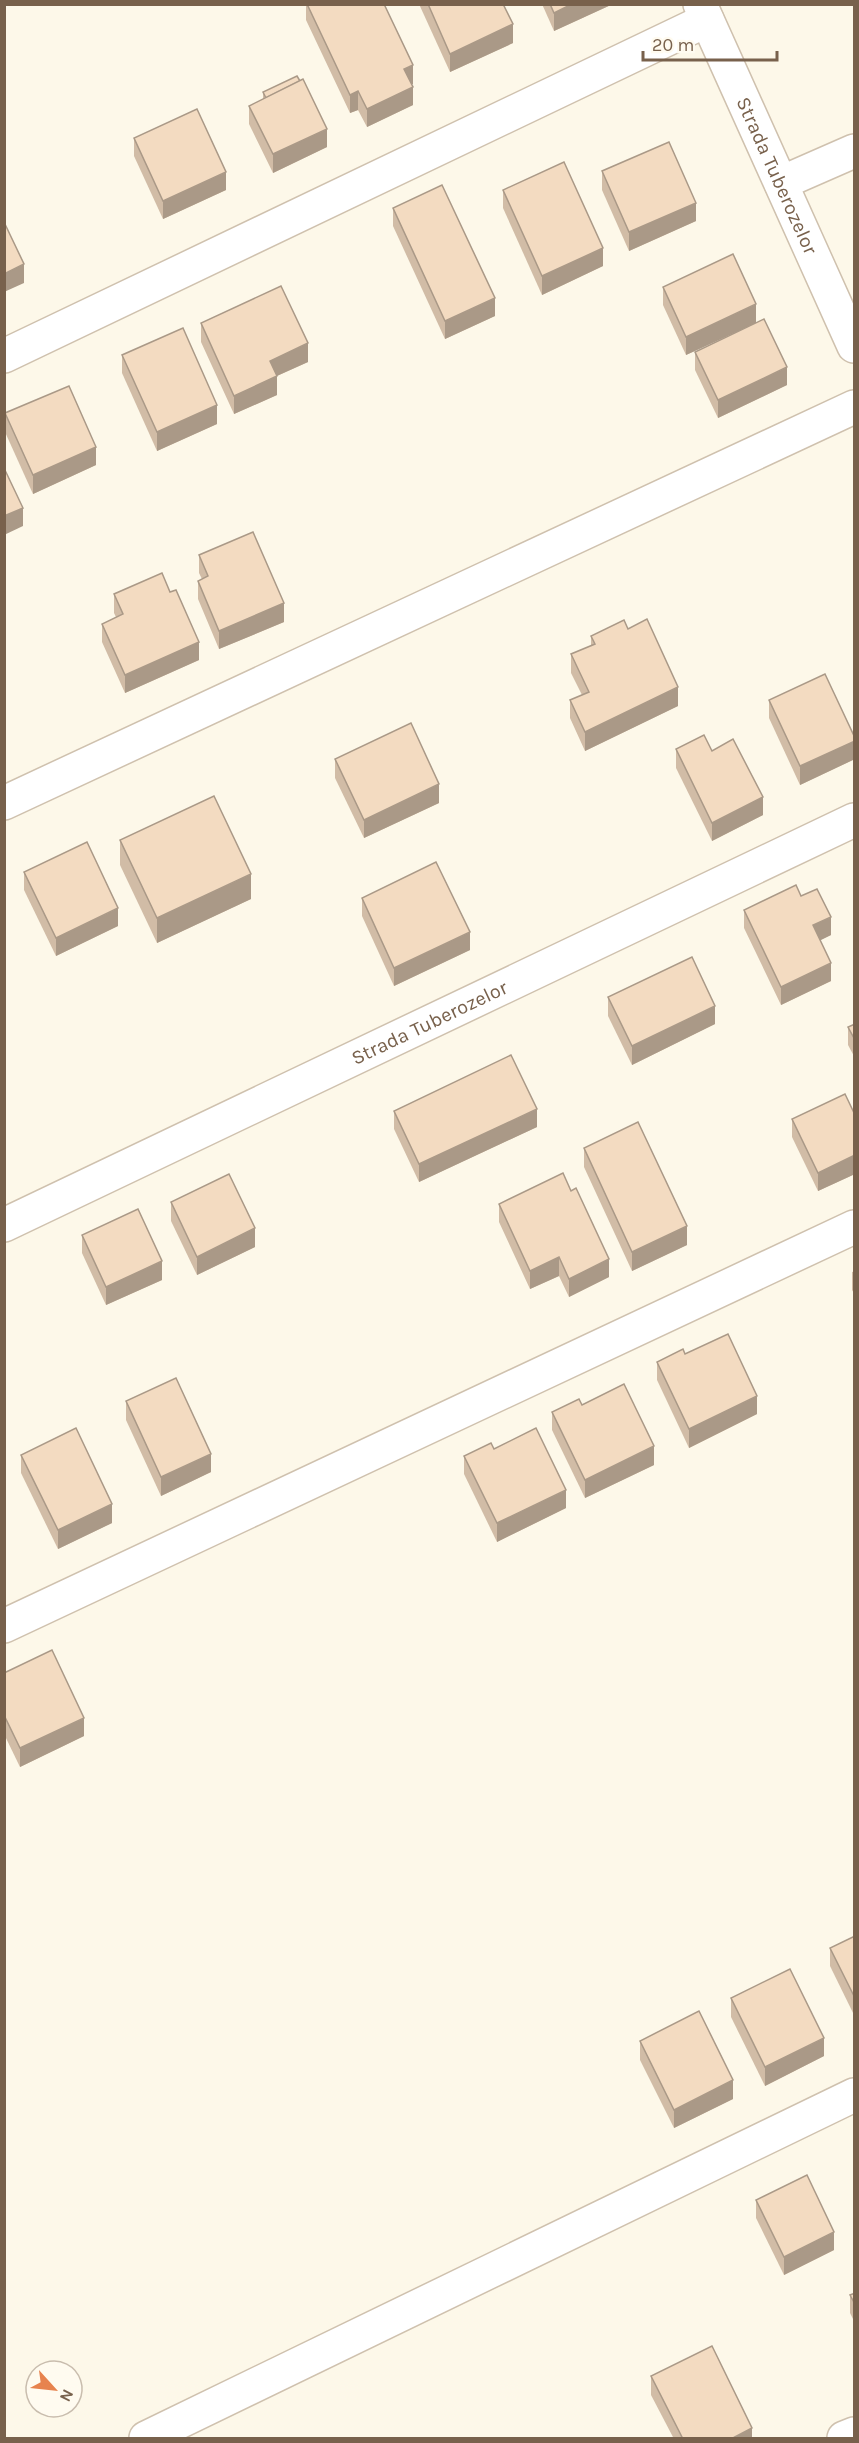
<svg xmlns="http://www.w3.org/2000/svg" width="859" height="2443" font-family="Karla,sans-serif">
<style>
.lines{fill:none;stroke-linecap:round;stroke-linejoin:round}
.minor-casing{stroke:#cfc1ae;stroke-width:36}
.minor{stroke:#fff;stroke-width:33}
.wall{fill:#d1bca6}
.shaded-wall{fill:#aa9987}
.building{fill:#f3dbc1;stroke:#aa9987;stroke-width:1.5}
.labels{text-anchor:middle;stroke-width:4.5;stroke-linejoin:round;paint-order:stroke}
.street-label{font-size:20px;fill:#78614c;stroke:#fffbf0}
</style>
<rect width="100%" height="100%" fill="#fdf8e9"/>
<g class="lines">
<g class="minor-casing">
<g id="minor">
<path id="s1" d="M700,4l154,342"/>
<path d="M781,183l73,-32"/>
<path d="M4,356l703,-336"/>
<path d="M4,803l850,-396"/>
<path id="s2" d="M4,1225l850,-405"/>
<path d="M4,1626l850,-399"/>
<path d="M146,2438l708,-343"/>
<path d="M844,2438l10,-4"/>
</g>
</g>
<use href="#minor" class="minor"/>
</g>
<g class="wall">
<path d="M306,4h78l29,80h-1l1,21 -46,22 -9,-17 -8,3 -44,-93z"/>
<path d="M419,4h84l10,39 -63,29z"/>
<path d="M542,4h71l-59,27z"/>
<path d="M263,92l64,55 -54,26 -24,-49v-18l14,-7z"/>
<path d="M134,138l92,52 -63,29 -29,-63z"/>
<path d="M602,171l94,50 -67,30 -27,-61z"/>
<path d="M503,190l100,76 -61,29 -39,-87z"/>
<path d="M393,208l102,108 -50,23 -52,-113z"/>
<path d="M663,287l93,36 -70,32 -23,-50z"/>
<path d="M201,323l107,39 -31,14v19l-43,19 -33,-72z"/>
<path d="M695,352l92,33 -69,33 -23,-48z"/>
<path d="M122,355l95,69 -60,27 -35,-78z"/>
<path d="M5,413l91,52 -63,29 -28,-62z"/>
<path d="M199,555l85,67 -65,27 -21,-50v-18l4,-2 -3,-6z"/>
<path d="M114,594l85,66 -74,33 -23,-51v-18l14,-7 -2,-4z"/>
<path d="M628,629l50,77 -93,45 -15,-33v-18l12,-5 -11,-22v-19l20,-8v-10z"/>
<path d="M769,700l86,38v21l-55,26 -31,-67z"/>
<path d="M676,749l36,2 51,64 -51,26 -36,-73z"/>
<path d="M335,759l104,44 -75,35 -29,-60z"/>
<path d="M120,840l131,59 -94,44 -37,-78z"/>
<path d="M24,872l94,54 -62,30 -32,-66z"/>
<path d="M801,896l30,39 -11,5 11,41 -50,24 -37,-77v-18z"/>
<path d="M362,898l108,52 -76,36 -32,-70z"/>
<path d="M608,997l107,27 -83,41 -24,-49z"/>
<path d="M855,1024v34l-7,-13v-18z"/>
<path d="M394,1111l143,16 -118,55 -25,-53z"/>
<path d="M855,1115v59l-37,17 -26,-54v-18z"/>
<path d="M584,1148l103,97 -55,26 -48,-104z"/>
<path d="M171,1202l84,45 -58,28 -26,-54z"/>
<path d="M499,1204l110,73 -40,20 -10,-21 -29,13 -31,-67z"/>
<path d="M82,1235l80,45 -56,25 -24,-52z"/>
<path d="M855,1271v24l-3,-5v-18z"/>
<path d="M685,1354l72,60 -68,34 -32,-68v-18z"/>
<path d="M126,1401l85,71 -50,24 -35,-76z"/>
<path d="M582,1405l72,60 -69,33 -33,-68v-18z"/>
<path d="M494,1449l72,59 -69,34 -33,-68v-18z"/>
<path d="M21,1455l91,68 -54,26 -37,-76z"/>
<path d="M4,1673l80,63 -64,31 -16,-33z"/>
<path d="M855,1936v81l-25,-51v-18z"/>
<path d="M731,1998l93,58 -59,30 -34,-69z"/>
<path d="M640,2041l93,58 -59,29 -34,-68z"/>
<path d="M756,2200l78,50 -50,25 -28,-57z"/>
<path d="M855,2293v30l-5,-10v-18z"/>
<path d="M651,2376l101,63h-78l-23,-44z"/>
</g>
<g class="shaded-wall">
<path d="M572,4h41l-59,27v-18z"/>
<path d="M513,24v19l-63,29v-18z"/>
<path d="M413,65v19l-9,4v-19z"/>
<path d="M413,87v18l-46,22v-18z"/>
<path d="M358,91v19l-8,3v-18z"/>
<path d="M327,129v18l-54,26v-19z"/>
<path d="M226,172v18l-63,29v-18z"/>
<path d="M696,203v18l-67,30v-19z"/>
<path d="M603,248v18l-61,29v-19z"/>
<path d="M24,264v19l-20,9v-18z"/>
<path d="M495,298v18l-50,23v-18z"/>
<path d="M756,304v19l-70,32v-18z"/>
<path d="M308,343v19l-38,17v-18z"/>
<path d="M787,367v18l-69,33v-18z"/>
<path d="M277,376v19l-43,19v-18z"/>
<path d="M217,405v19l-60,27v-19z"/>
<path d="M96,447v18l-63,29v-19z"/>
<path d="M23,508v18l-19,9v-19z"/>
<path d="M284,603v19l-65,27v-18z"/>
<path d="M199,642v18l-74,33v-18z"/>
<path d="M678,687v19l-93,45v-19z"/>
<path d="M855,741v18l-55,26v-19z"/>
<path d="M439,784v19l-75,35v-18z"/>
<path d="M763,797v18l-51,26v-18z"/>
<path d="M251,874v25l-94,44v-25z"/>
<path d="M118,908v18l-62,30v-18z"/>
<path d="M831,917v18l-18,9v-19z"/>
<path d="M470,932v18l-76,36v-18z"/>
<path d="M831,963v18l-50,24v-18z"/>
<path d="M715,1006v18l-83,41v-19z"/>
<path d="M537,1109v18l-118,55v-18z"/>
<path d="M855,1155v19l-37,17v-18z"/>
<path d="M687,1226v19l-55,26v-19z"/>
<path d="M255,1228v19l-58,28v-18z"/>
<path d="M559,1257v19l-29,13v-18z"/>
<path d="M609,1259v18l-40,20v-18z"/>
<path d="M162,1261v19l-56,25v-18z"/>
<path d="M757,1396v18l-68,34v-19z"/>
<path d="M654,1446v19l-69,33v-18z"/>
<path d="M211,1454v18l-50,24v-19z"/>
<path d="M566,1490v18l-69,34v-19z"/>
<path d="M112,1504v19l-54,26v-19z"/>
<path d="M84,1718v18l-64,31v-19z"/>
<path d="M824,2038v18l-59,30v-19z"/>
<path d="M733,2080v19l-59,29v-18z"/>
<path d="M834,2232v18l-50,25v-18z"/>
<path d="M752,2428v11h-21z"/>
</g>
<g class="building">
<path d="M307,4h77l29,61 -9,4 9,18 -46,22 -9,-18 -8,4z"/>
<path d="M428,4h75l10,20 -63,30z"/>
<path d="M550,4h22l-18,9z"/>
<path d="M297,76l3,5 -34,17 -3,-6z"/>
<path d="M303,79l24,50 -54,25 -24,-48z"/>
<path d="M197,109l29,63 -63,29 -29,-63z"/>
<path d="M669,142l27,61 -67,29 -27,-61z"/>
<path d="M564,162l39,86 -61,28 -39,-86z"/>
<path d="M442,185l53,113 -50,23 -52,-113z"/>
<path d="M4,222l20,42 -20,10z"/>
<path d="M733,254l23,50 -70,33 -23,-50z"/>
<path d="M281,286l27,57 -38,18 7,15 -43,20 -33,-73z"/>
<path d="M764,319l23,48 -69,33 -23,-48z"/>
<path d="M183,328l34,77 -60,27 -35,-77z"/>
<path d="M69,386l27,61 -63,28 -28,-62z"/>
<path d="M4,468l19,40 -19,8z"/>
<path d="M253,532l31,71 -65,28 -21,-50 10,-5 -9,-21z"/>
<path d="M162,573l8,19 6,-2 23,52 -74,33 -23,-51 21,-10 -9,-20z"/>
<path d="M647,619l31,68 -93,45 -15,-32 19,-8 -18,-38 24,-10 -4,-8 33,-16 4,9z"/>
<path d="M825,674l30,64v3l-55,25 -31,-66z"/>
<path d="M411,723l28,61 -75,36 -29,-61z"/>
<path d="M704,735l8,16 21,-12 30,58 -51,26 -36,-74z"/>
<path d="M214,796l37,78 -94,44 -37,-78z"/>
<path d="M87,842l31,66 -62,30 -32,-66z"/>
<path d="M436,862l34,70 -76,36 -32,-70z"/>
<path d="M796,885l5,11 16,-7 14,28 -18,8 18,38 -50,24 -37,-77z"/>
<path d="M692,957l23,49 -83,40 -24,-49z"/>
<path d="M855,1024v16l-7,-13z"/>
<path d="M511,1055l26,54 -118,55 -25,-53z"/>
<path d="M845,1094l10,21v40l-37,18 -26,-54z"/>
<path d="M638,1122l49,104 -55,26 -48,-104z"/>
<path d="M563,1173l8,18 5,-3 33,71 -40,20 -10,-22 -29,14 -31,-67z"/>
<path d="M229,1174l26,54 -58,29 -26,-55z"/>
<path d="M138,1209l24,52 -56,26 -24,-52z"/>
<path d="M728,1334l29,62 -68,33 -32,-67 26,-13 2,5z"/>
<path d="M176,1378l35,76 -50,23 -35,-76z"/>
<path d="M624,1384l30,62 -69,34 -33,-68 27,-13 3,6z"/>
<path d="M76,1428l36,76 -54,26 -37,-75z"/>
<path d="M536,1428l30,62 -69,33 -33,-67 27,-13 3,6z"/>
<path d="M52,1650l32,68 -64,30 -16,-33v-42z"/>
<path d="M855,1936v62l-25,-50z"/>
<path d="M790,1969l34,69 -59,29 -34,-69z"/>
<path d="M699,2011l34,69 -59,30 -34,-69z"/>
<path d="M807,2175l27,57 -50,25 -28,-57z"/>
<path d="M855,2293v11l-5,-9z"/>
<path d="M712,2346l40,82 -21,11h-48l-32,-63z"/>
</g>
<g class="labels">
<g class="street-label">
<text dy="7" stroke="none"><textPath href="#s1" startOffset="188">Strada Tuberozelor</textPath></text>
<text dy="7" stroke="none"><textPath href="#s2" startOffset="471">Strada Tuberozelor</textPath></text>
</g>
</g>
<rect width="859" height="2443" fill="none" stroke="#78614c" stroke-width="12"/>
<g transform="translate(54 2389) rotate(117)"><circle r="28" fill="#fffbf0" stroke="#c9bdae" stroke-width="1.5"/>
<path d="M0-4.5L10 22L0 15L-10 22Z" fill="#e7834e"/>
<text y="-9" font-size="16" font-weight="bold" text-anchor="middle" fill="#78614c">N</text>
</g>
<path d="M643 51v9h134v-9" fill="none" stroke="#78614c" stroke-width="3"/>
<text x="652" y="51" font-size="18" fill="#78614c" stroke="#fffbf0" stroke-width="4.5" paint-order="stroke">20 m</text>
</svg>
